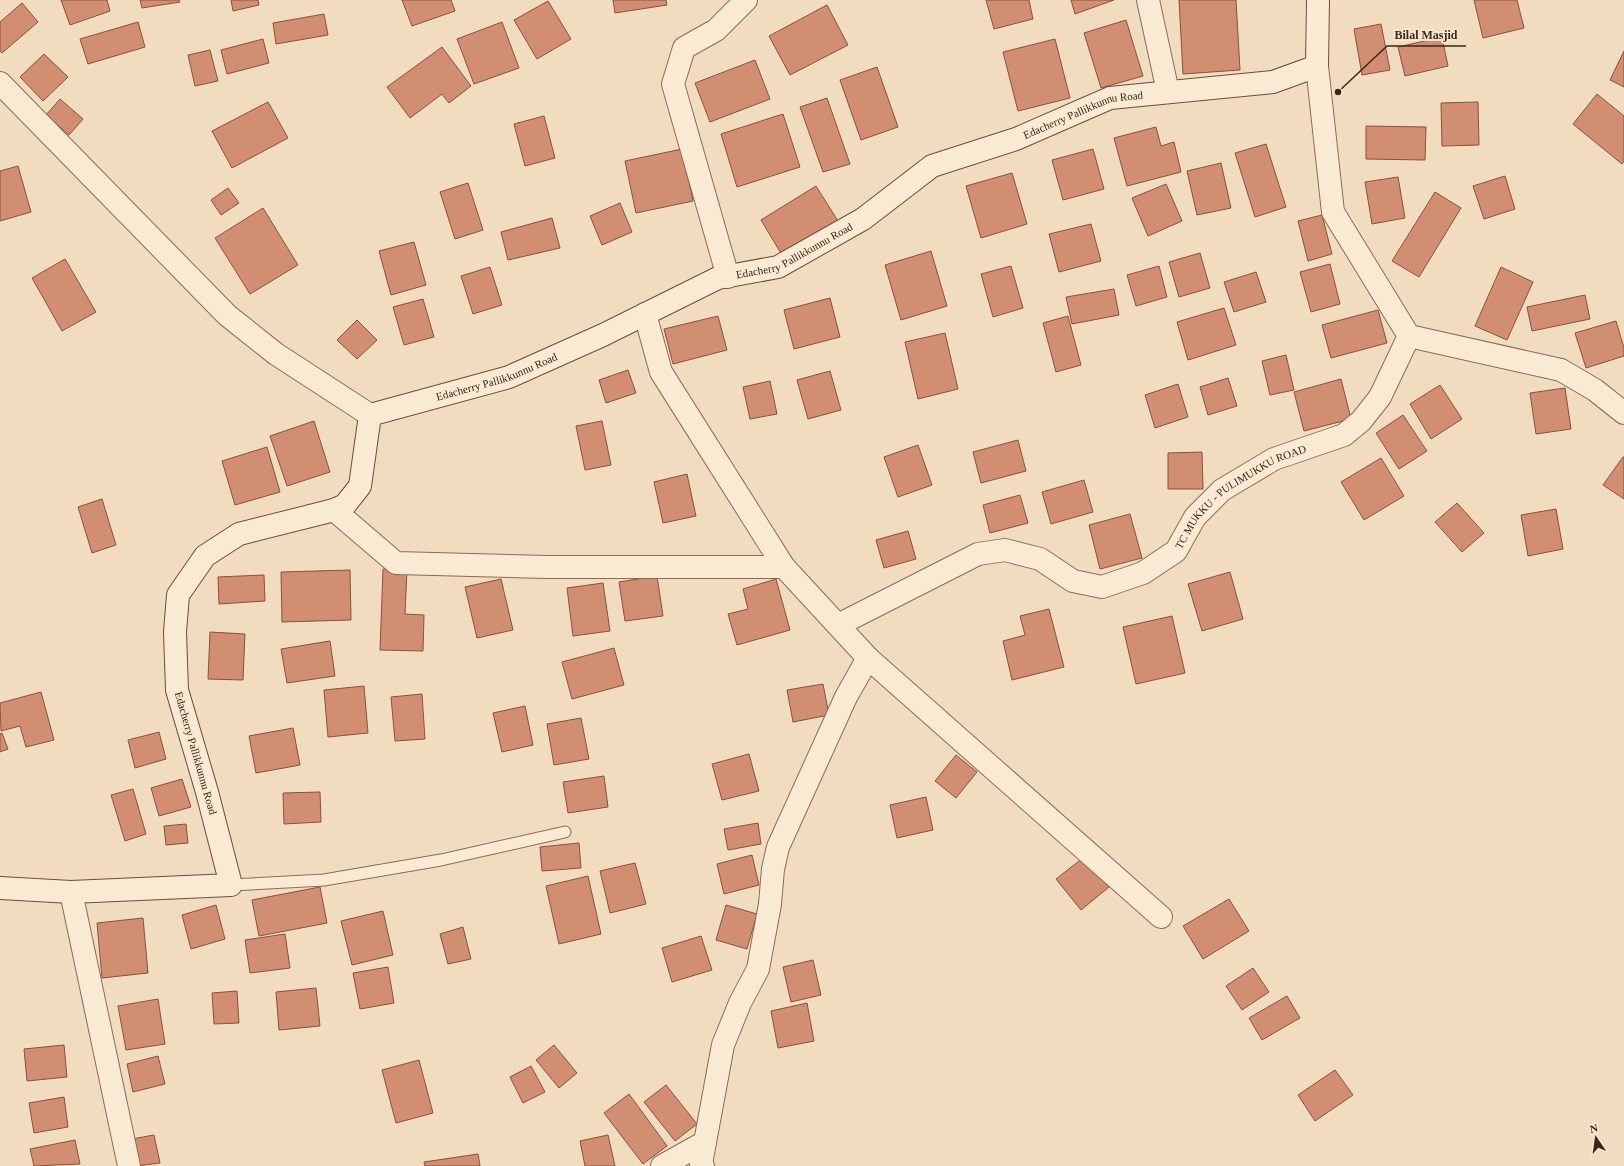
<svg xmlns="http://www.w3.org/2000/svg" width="1624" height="1166" font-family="Georgia,serif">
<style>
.building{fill:#d28e72;stroke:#8b503a}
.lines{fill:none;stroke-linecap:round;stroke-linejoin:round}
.lane-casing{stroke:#8b6b56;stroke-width:13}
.street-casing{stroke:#8b6b56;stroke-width:24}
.secondary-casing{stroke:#6c4d39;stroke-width:24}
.lane{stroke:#fbead3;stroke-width:11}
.street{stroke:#fbead3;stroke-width:22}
.secondary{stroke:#fbead3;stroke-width:22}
.labels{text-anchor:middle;stroke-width:4;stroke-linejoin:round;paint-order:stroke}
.street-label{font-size:11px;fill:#39261c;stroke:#f8e7cf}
.leader{fill:none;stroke:#39261c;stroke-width:1.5}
.callout-dot{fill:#39261c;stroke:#f8e7cf;stroke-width:1.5}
.callout-label{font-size:12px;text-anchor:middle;font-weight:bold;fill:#39261c;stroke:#f8e7cf;stroke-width:4;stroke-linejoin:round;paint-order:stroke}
</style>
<rect width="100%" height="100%" fill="#f1dcbf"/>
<g class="building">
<path d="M61,0h46l3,11 -40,14z"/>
<path d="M140,0h39l1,2 -38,6z"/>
<path d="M231,0h27l1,5 -26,6z"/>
<path d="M402,0h49l4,11 -43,15z"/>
<path d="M613,0h53l1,5 -52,8z"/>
<path d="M986,0h43l4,19 -39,10z"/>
<path d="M1071,0h43l-39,14z"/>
<path d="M1179,0h57l4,70 -57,4z"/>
<path d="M1474,0h43l7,28 -41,10z"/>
<path d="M548,1l23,38 -34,20 -23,-39z"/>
<path d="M22,3l16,19 -36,31 -2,-2v-29z"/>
<path d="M827,5l21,40 -58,30 -21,-39z"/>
<path d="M324,14l4,21 -52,9 -3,-21z"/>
<path d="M1126,20l17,56 -42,12 -17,-55z"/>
<path d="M138,22l7,25 -57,17 -8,-25z"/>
<path d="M502,22l17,46 -45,16 -17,-45z"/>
<path d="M1381,24l9,46 -28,5 -8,-46z"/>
<path d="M1442,37l6,29 -43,10 -7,-29z"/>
<path d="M263,39l6,24 -42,11 -6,-24z"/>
<path d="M1055,39l15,59 -52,13 -15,-59z"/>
<path d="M442,47l29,39 -22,17 -7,-9 -32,24 -23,-31z"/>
<path d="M210,50l8,31 -23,5 -7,-31z"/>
<path d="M1624,51v36l-14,-7z"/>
<path d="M44,54l24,23 -25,24 -23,-24z"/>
<path d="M755,60l15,39 -60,23 -15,-39z"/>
<path d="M877,67l21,60 -37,13 -21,-60z"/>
<path d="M1597,94l27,22v45l-2,3 -49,-40z"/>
<path d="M827,98l23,66 -27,8 -23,-65z"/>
<path d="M60,99l23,20 -14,16 -23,-20z"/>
<path d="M268,102l20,36 -56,30 -20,-37z"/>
<path d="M1478,102l1,43 -37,1 -1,-43z"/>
<path d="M783,114l17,53 -63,20 -16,-53z"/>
<path d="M544,116l11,42 -30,8 -11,-42z"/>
<path d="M1366,126l60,1 -1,33 -59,-1z"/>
<path d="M1156,127l5,19 13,-4 7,30 -54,14 -13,-48z"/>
<path d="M1266,144l20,63 -31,10 -20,-64z"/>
<path d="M682,149l11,52 -57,12 -11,-52z"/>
<path d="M1093,149l11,40 -41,11 -11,-40z"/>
<path d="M1221,163l10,45 -34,7 -10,-44z"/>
<path d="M18,166l13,46 -31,9v-50z"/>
<path d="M1012,173l15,51 -46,14 -15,-52z"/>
<path d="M1505,176l10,33 -31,10 -11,-33z"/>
<path d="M1398,177l7,41 -33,6 -7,-42z"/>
<path d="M468,183l15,47 -28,9 -15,-47z"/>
<path d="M1166,184l16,37 -34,15 -16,-38z"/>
<path d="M816,186l22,35 -56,34 -21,-35z"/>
<path d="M228,188l11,15 -18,12 -10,-15z"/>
<path d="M1435,192l26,16 -42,69 -27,-16z"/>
<path d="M620,203l12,29 -30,13 -12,-29z"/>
<path d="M263,208l35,57 -48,29 -35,-56z"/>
<path d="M1322,215l10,39 -24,7 -10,-40z"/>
<path d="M552,218l8,30 -52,12 -7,-28z"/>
<path d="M1091,224l10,37 -42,11 -10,-38z"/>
<path d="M414,242l12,43 -35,10 -12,-44z"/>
<path d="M931,251l16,55 -46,14 -16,-55z"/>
<path d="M1200,253l10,35 -31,9 -10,-35z"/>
<path d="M65,259l31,53 -34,19 -30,-53z"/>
<path d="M1330,264l10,40 -29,8 -11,-40z"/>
<path d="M1011,266l12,42 -30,9 -12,-43z"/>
<path d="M1159,266l8,31 -31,9 -9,-31z"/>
<path d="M490,267l12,38 -29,9 -12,-38z"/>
<path d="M1501,267l32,15 -26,58 -32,-14z"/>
<path d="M1256,272l10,30 -32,10 -10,-30z"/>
<path d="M1114,289l5,26 -47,9 -6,-27z"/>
<path d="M1585,295l5,24 -58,12 -5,-24z"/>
<path d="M830,298l10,39 -46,12 -10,-39z"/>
<path d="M423,299l11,38 -30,8 -11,-38z"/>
<path d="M1224,308l12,37 -48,15 -11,-38z"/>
<path d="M1378,310l9,33 -56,15 -9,-33z"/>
<path d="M718,316l9,34 -54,14 -9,-35z"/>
<path d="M1068,316l13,49 -25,7 -13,-49z"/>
<path d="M357,320l20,20 -20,19 -20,-19z"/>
<path d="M1616,321l8,27v8l-38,12 -11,-35z"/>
<path d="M945,333l13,56 -40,10 -13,-57z"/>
<path d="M1286,355l8,35 -24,5 -8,-34z"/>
<path d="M628,370l8,23 -30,10 -7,-23z"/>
<path d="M830,371l11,39 -33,9 -11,-39z"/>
<path d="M1228,378l9,28 -29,9 -8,-28z"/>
<path d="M1341,379l10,40 -47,12 -10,-39z"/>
<path d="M770,381l7,33 -27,5 -7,-32z"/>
<path d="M1178,384l10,33 -33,11 -10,-33z"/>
<path d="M1440,385l22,34 -31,20 -21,-35z"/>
<path d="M1565,388l6,41 -35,5 -6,-41z"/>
<path d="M1403,415l24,36 -28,18 -23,-36z"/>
<path d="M314,421l16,51 -43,14 -17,-50z"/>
<path d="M602,421l9,44 -26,5 -9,-44z"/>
<path d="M1018,440l8,31 -45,12 -8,-31z"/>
<path d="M918,445l14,40 -34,12 -14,-40z"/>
<path d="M267,447l13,45 -45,13 -13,-44z"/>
<path d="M1202,452l1,37h-35v-36z"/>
<path d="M1623,457h1v42l-21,-14z"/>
<path d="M1381,458l23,38 -40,24 -23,-38z"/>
<path d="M687,474l9,42 -33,7 -9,-41z"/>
<path d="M1084,480l9,32 -42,12 -9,-32z"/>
<path d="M1020,495l8,28 -38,10 -7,-28z"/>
<path d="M102,499l14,46 -24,8 -14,-46z"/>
<path d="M1457,503l27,30 -22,19 -27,-30z"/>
<path d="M1556,509l7,40 -35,7 -7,-41z"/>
<path d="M1130,514l12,44 -42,11 -11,-44z"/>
<path d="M908,531l8,28 -32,9 -8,-28z"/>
<path d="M383,569l24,1 -2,44 19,1 -1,36 -43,-1z"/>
<path d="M350,570l1,50 -69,2 -1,-50z"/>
<path d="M1230,572l13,47 -41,12 -14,-47z"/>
<path d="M264,575l1,26 -46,3 -1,-27z"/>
<path d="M657,576l6,40 -38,5 -6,-39z"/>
<path d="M501,579l12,51 -36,8 -12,-51z"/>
<path d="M776,579l14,51 -53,15 -9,-31 20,-5 -5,-20z"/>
<path d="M603,583l7,48 -37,5 -6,-48z"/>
<path d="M1049,609l15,58 -52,13 -9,-39 22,-6 -5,-19z"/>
<path d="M1172,616l13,57 -49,11 -13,-57z"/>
<path d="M210,632l35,2 -2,46 -35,-1z"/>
<path d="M330,641l5,35 -48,7 -6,-34z"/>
<path d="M614,648l10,37 -52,14 -10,-37z"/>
<path d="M823,684l6,31 -36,7 -6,-32z"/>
<path d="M364,686l4,47 -40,4 -4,-47z"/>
<path d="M41,692l13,48 -28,7 -6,-21 -19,5 -1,-28z"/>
<path d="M422,694l3,45 -30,2 -4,-44z"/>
<path d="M525,706l8,39 -31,7 -9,-39z"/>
<path d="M581,718l8,41 -35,6 -7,-41z"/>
<path d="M293,728l7,37 -44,8 -7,-37z"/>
<path d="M159,732l7,27 -31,9 -7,-28z"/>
<path d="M2,733l6,16 -8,3v-18z"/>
<path d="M749,754l10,37 -37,9 -10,-36z"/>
<path d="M956,755l21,17 -21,26 -21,-17z"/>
<path d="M604,776l4,31 -40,6 -5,-31z"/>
<path d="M182,779l9,28 -32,9 -8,-28z"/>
<path d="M133,789l13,45 -21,7 -14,-46z"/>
<path d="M320,792l1,30 -37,2 -1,-31z"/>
<path d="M926,797l7,33 -36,8 -7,-33z"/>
<path d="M758,823l3,21 -33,6 -4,-21z"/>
<path d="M186,824l2,19 -22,2 -2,-19z"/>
<path d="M579,843l2,25 -39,3 -2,-24z"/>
<path d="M752,855l7,30 -35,9 -7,-30z"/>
<path d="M1084,857l25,30 -28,23 -25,-31z"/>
<path d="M635,863l11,41 -36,9 -10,-42z"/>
<path d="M588,876l13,58 -42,10 -13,-58z"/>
<path d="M320,887l7,36 -68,13 -7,-36z"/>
<path d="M1229,899l20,32 -46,28 -20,-33z"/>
<path d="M216,905l9,34 -34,10 -9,-34z"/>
<path d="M726,905l31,9 -10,35 -31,-9z"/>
<path d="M383,911l10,44 -41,10 -11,-44z"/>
<path d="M143,918l5,55 -46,5 -5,-55z"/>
<path d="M463,927l8,32 -23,5 -8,-30z"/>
<path d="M285,934l5,34 -40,5 -5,-33z"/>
<path d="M701,936l11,34 -40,12 -10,-34z"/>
<path d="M813,960l8,35 -30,7 -8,-35z"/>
<path d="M388,967l6,36 -34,6 -7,-36z"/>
<path d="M1253,968l16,24 -27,18 -16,-24z"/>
<path d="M316,988l4,38 -41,4 -3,-38z"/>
<path d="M237,991l2,32 -25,1 -2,-31z"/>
<path d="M1287,996l13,22 -38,22 -13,-22z"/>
<path d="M158,999l7,45 -39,6 -8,-44z"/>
<path d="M807,1003l7,38 -36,7 -7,-37z"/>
<path d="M64,1045l3,32 -40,4 -3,-32z"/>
<path d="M554,1045l23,28 -18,15 -23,-28z"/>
<path d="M158,1056l7,28 -32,8 -6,-28z"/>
<path d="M419,1060l14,53 -37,10 -14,-53z"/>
<path d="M531,1066l14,26 -22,11 -13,-26z"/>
<path d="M1335,1070l18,25 -38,26 -17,-26z"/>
<path d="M666,1085l31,39 -22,17 -31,-39z"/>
<path d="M629,1094l38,52 -24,18 -39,-51z"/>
<path d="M64,1097l4,30 -34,6 -5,-30z"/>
<path d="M154,1135l6,28 -23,3 -5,-27z"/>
<path d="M608,1135l7,31h-30l-5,-25z"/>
<path d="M75,1140l5,24 -46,2 -4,-17z"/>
<path d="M478,1154l2,12h-55l-1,-4z"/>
</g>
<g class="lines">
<g class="lane-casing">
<path id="lane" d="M231,885l93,-5 117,-20 124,-28"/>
</g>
<g class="street-casing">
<g id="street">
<path d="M1148,0l20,92"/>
<path d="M1317,66l16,146 76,124 152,34 34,20 29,23"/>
<path d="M0,83l227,232 49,39 94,61"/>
<path d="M728,277l-55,-193 11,-36 32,-18 30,-30"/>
<path d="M645,314l16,58 123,195 84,91 293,259"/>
<path d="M334,510l62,53 151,4h237"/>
<path id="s1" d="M838,625l140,-71 27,-4 35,9 33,22 29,6 41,-14 33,-22 19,-34 27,-27 52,-31 70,-24 17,-14 19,-24 29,-61"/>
<path d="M71,892l58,274"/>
<path d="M662,1166l43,-24"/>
<path d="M703,1166l-2,-2 22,-119 17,-42 18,-34 12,-65 3,-35 5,-22 68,-150 22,-39"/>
</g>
</g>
<g class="secondary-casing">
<g id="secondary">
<path id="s2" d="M0,888l71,4 160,-7 -24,-93 -30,-102 -2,-58 3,-37 27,-39 34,-22 95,-24 11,-5 15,-19 10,-71 139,-38 94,-42 115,-57 60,-11 85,-48 69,-53 84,-27 94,-41 163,-16 44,-16 1,-66"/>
</g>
</g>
<use href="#lane" class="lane"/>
<use href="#street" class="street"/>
<use href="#secondary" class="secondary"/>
</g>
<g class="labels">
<g class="street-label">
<text dy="4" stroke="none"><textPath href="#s2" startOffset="1604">Edacherry Pallikkunnu Road</textPath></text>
<text dy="4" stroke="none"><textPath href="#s2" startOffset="1280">Edacherry Pallikkunnu Road</textPath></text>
<text dy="4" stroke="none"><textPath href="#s2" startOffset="955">Edacherry Pallikkunnu Road</textPath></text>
<text dy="4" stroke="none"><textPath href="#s1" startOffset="460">TC MUKKU - PULIMUKKU ROAD</textPath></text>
<text transform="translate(196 753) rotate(74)" y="4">Edacherry Pallikkunnu Road</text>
</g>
</g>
<path class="leader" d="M1338 92L1387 46H1466"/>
<circle class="callout-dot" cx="1338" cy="92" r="4"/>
<g class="callout-label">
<text x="1426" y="39">Bilal Masjid</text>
</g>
<g transform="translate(1596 1138) rotate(347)" stroke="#f8e7cf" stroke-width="3" paint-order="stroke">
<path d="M0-3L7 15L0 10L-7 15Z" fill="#39261c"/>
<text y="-6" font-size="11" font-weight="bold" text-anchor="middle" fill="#39261c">N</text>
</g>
</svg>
